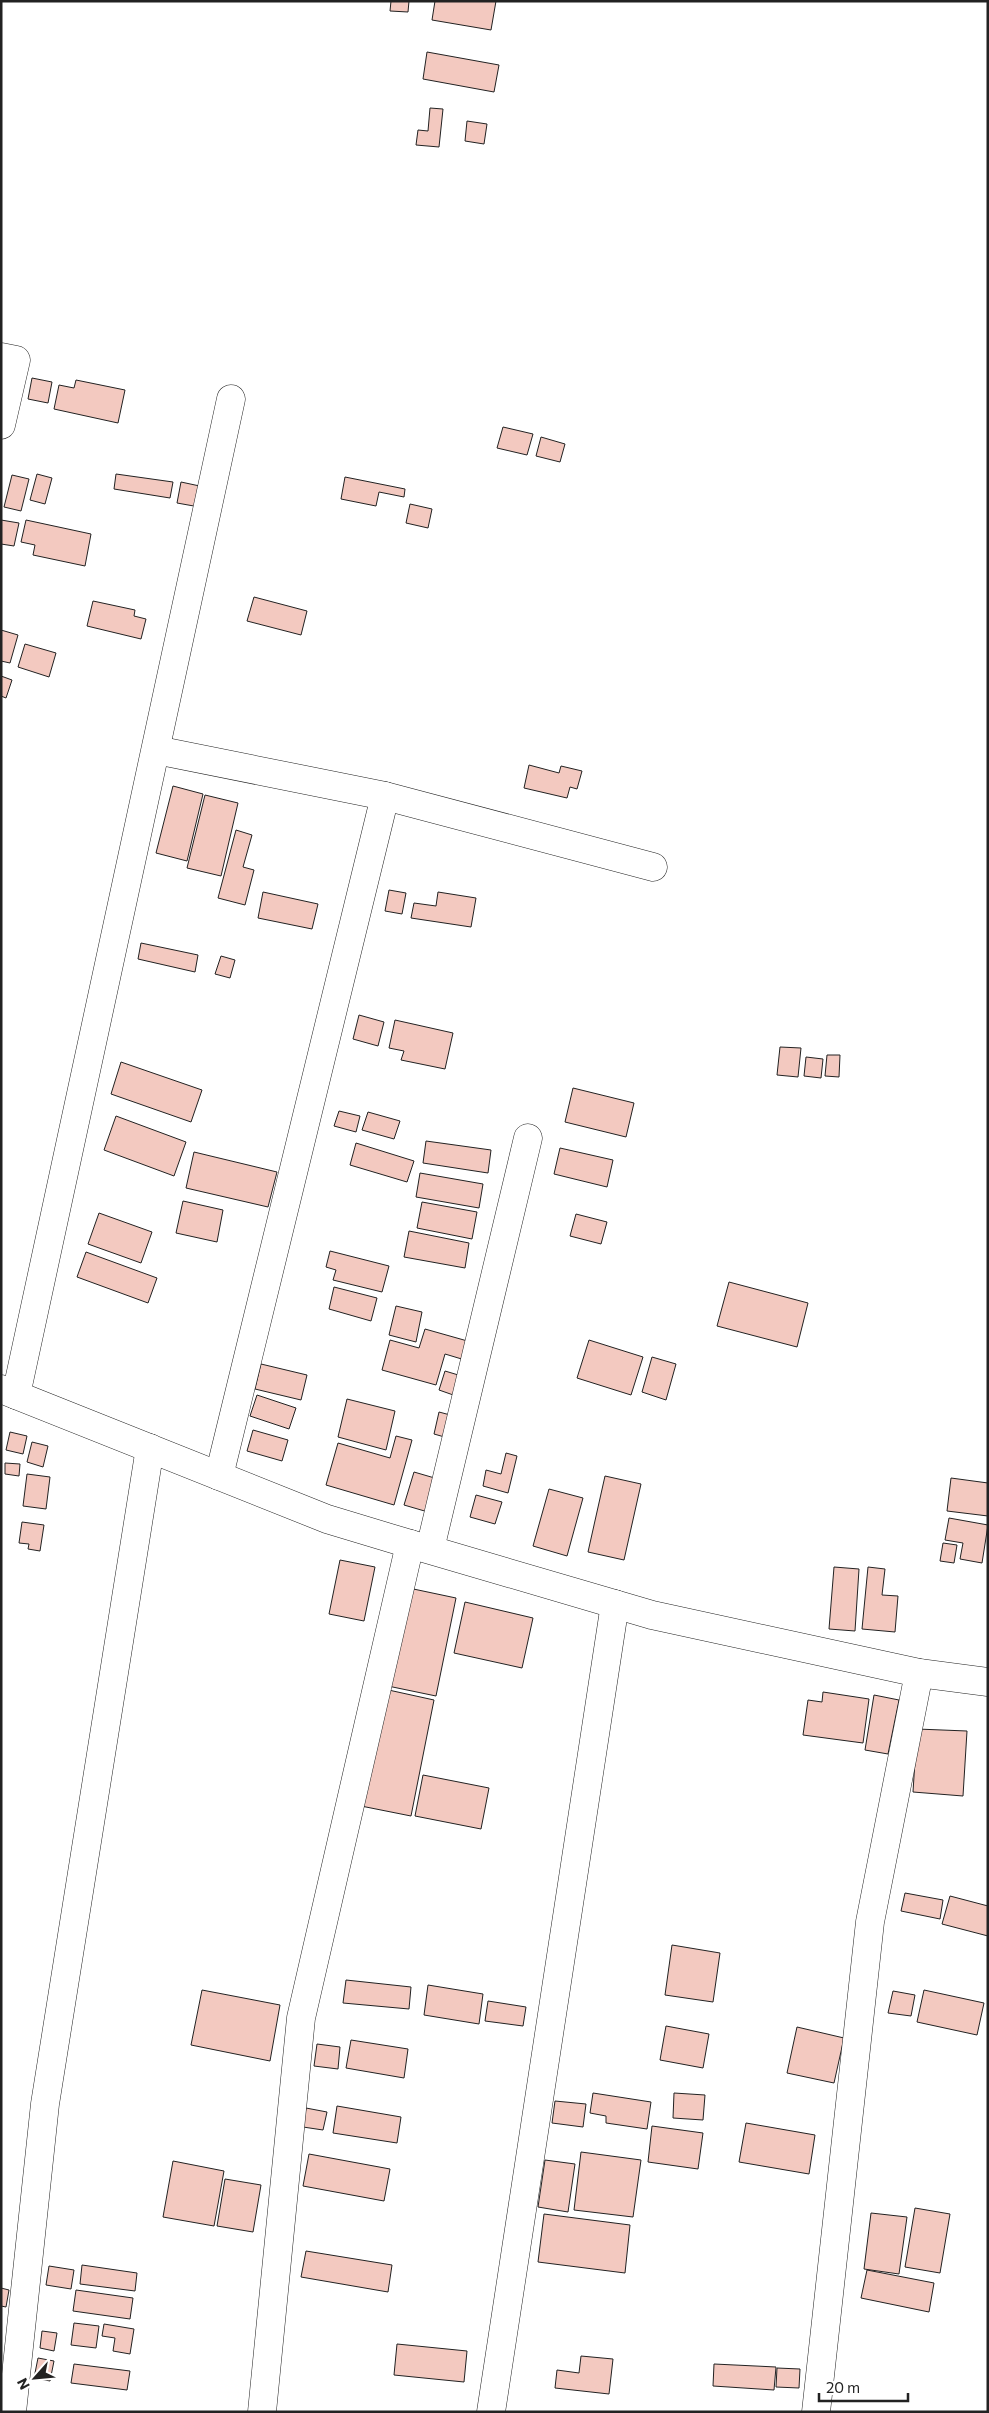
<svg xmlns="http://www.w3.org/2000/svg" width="989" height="2413" font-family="Commissioner,sans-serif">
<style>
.building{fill:#f3c9c0;stroke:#222}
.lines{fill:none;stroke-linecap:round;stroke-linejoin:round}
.minor-casing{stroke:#222;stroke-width:29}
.minor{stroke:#fff;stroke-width:28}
</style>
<rect width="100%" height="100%" fill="#fff"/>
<g class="building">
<path d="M391,1h18l-1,11 -18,-1z"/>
<path d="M435,1h61l-5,29 -59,-10z"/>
<path d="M427,52l72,13 -5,27 -71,-13z"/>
<path d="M430,108l13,1 -4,38 -23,-2 2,-15 10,1z"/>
<path d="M467,121l20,3 -3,20 -19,-3z"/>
<path d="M32,378l20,4 -4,21 -20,-4z"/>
<path d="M76,380l49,10 -7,33 -64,-14 5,-24 15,3z"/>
<path d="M503,427l30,7 -6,21 -30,-7z"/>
<path d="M541,437l24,7 -5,18 -24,-6z"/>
<path d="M37,474l15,4 -7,26 -15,-4z"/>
<path d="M116,474l57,8 -3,16 -56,-9z"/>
<path d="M12,475l17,4 -8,32 -17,-4z"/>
<path d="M345,477l60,12 -1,8 -25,-5 -3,14 -35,-7z"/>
<path d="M181,482l28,6 -4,20 -28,-5z"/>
<path d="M410,504l22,5 -4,19 -22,-5z"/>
<path d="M1,520l18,3 -5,23 -13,-2z"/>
<path d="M26,520l65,14 -6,32 -52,-11 2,-10 -14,-3z"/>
<path d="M254,597l53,14 -6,24 -54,-14z"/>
<path d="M93,601l42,9 -1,6 12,3 -5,20 -54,-13z"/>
<path d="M1,630l17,5 -8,28 -9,-2z"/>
<path d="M25,644l31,9 -7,24 -31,-10z"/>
<path d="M1,676l11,4 -6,18 -5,-2z"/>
<path d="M529,765l30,8 2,-7 21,5 -5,18 -7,-2 -3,11 -43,-10z"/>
<path d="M173,786l30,8 -16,67 -31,-8z"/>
<path d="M205,795l33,8 -17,73 -34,-8z"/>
<path d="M236,830l16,5 -9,32 11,3 -9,35 -27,-7z"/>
<path d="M389,890l17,3 -4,21 -17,-3z"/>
<path d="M263,892l55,12 -6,25 -54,-11z"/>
<path d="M438,892l38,6 -5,29 -60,-9 3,-15 22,3z"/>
<path d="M141,943l57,12 -3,17 -57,-13z"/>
<path d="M221,956l14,4 -5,18 -15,-4z"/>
<path d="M359,1015l25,7 -6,24 -25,-7z"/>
<path d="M395,1020l58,13 -8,36 -44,-9 3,-9 -15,-3z"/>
<path d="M780,1047l21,1 -3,29 -21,-2z"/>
<path d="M827,1055h13l-1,22 -14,-1z"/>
<path d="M806,1057l17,2 -2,19 -17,-2z"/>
<path d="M121,1062l81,28 -11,32 -80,-28z"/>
<path d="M573,1088l61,15 -8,34 -61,-15z"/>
<path d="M339,1111l21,5 -4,16 -22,-6z"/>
<path d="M368,1112l32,9 -6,18 -32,-9z"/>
<path d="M116,1116l70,26 -12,34 -70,-26z"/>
<path d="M426,1141l65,9 -3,23 -65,-10z"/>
<path d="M356,1143l58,18 -7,21 -57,-17z"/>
<path d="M560,1148l53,12 -6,27 -53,-13z"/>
<path d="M194,1152l83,20 -9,35 -82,-19z"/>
<path d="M420,1173l63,11 -4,24 -63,-11z"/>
<path d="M183,1201l40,9 -6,32 -41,-9z"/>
<path d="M422,1202l55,10 -5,27 -55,-11z"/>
<path d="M99,1213l53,19 -11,31 -53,-19z"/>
<path d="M576,1214l31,8 -6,22 -31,-8z"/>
<path d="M409,1231l60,12 -4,25 -61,-11z"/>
<path d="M330,1251l59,15 -7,26 -49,-12 3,-10 -10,-3z"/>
<path d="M86,1252l71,26 -9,25 -71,-26z"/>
<path d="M729,1282l79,21 -11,44 -80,-21z"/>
<path d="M334,1287l43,11 -6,23 -42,-12z"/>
<path d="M396,1306l26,6 -6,30 -27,-7z"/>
<path d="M425,1329l46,13 -6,18 -20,-6 -9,31 -54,-15 8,-30 29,8z"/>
<path d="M589,1340l54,17 -12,38 -54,-17z"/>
<path d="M652,1357l24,7 -10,36 -24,-8z"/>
<path d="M261,1364l46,11 -6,25 -46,-11z"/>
<path d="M445,1371l20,6 -6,20 -20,-7z"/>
<path d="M257,1395l39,13 -7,21 -39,-13z"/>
<path d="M347,1399l48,12 -9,39 -48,-13z"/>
<path d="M439,1412l15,4 -6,22 -14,-4z"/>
<path d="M253,1430l35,10 -6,21 -35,-10z"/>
<path d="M10,1432l17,4 -4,18 -17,-4z"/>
<path d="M396,1436l16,4 -18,65 -68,-20 12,-42 52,15z"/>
<path d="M32,1442l16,4 -5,21 -16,-5z"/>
<path d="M506,1453l11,3 -9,37 -25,-7 3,-16 15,4z"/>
<path d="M5,1463l15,1 -1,12 -14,-2z"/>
<path d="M414,1472l24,7 -10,33 -24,-7z"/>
<path d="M27,1474l23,3 -4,32 -23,-3z"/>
<path d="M605,1476l36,8 -17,76 -36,-8z"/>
<path d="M951,1478l37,5v33l-41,-5z"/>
<path d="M549,1489l34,9 -16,58 -34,-10z"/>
<path d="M476,1495l26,7 -7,22 -25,-7z"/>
<path d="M949,1518l39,7 -6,38 -22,-4 3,-16 -18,-3z"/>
<path d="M22,1522l22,3 -4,26 -12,-2 1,-5 -10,-1z"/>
<path d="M943,1543l14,2 -3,18 -14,-2z"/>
<path d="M340,1560l35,7 -11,54 -35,-7z"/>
<path d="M834,1567l25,2 -4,62 -26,-2z"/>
<path d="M868,1567l17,2 -3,26 16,1 -3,36 -33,-3z"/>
<path d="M404,1587l52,11 -20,98 -53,-11z"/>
<path d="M465,1602l68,16 -11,50 -68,-15z"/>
<path d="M384,1689l50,11 -23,116 -50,-10z"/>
<path d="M823,1692l46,7 -6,44 -60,-8 5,-35 14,2z"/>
<path d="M874,1695l25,5 -11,54 -23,-4z"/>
<path d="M917,1729l50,2 -4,65 -50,-4z"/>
<path d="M423,1775l66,13 -8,41 -66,-13z"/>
<path d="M905,1893l38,7 -3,19 -39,-8z"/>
<path d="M950,1896l38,10v30l-46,-12z"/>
<path d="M672,1945l48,8 -7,49 -48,-7z"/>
<path d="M346,1980l65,7 -2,22 -66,-6z"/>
<path d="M428,1985l55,9 -4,30 -55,-9z"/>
<path d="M202,1990l78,15 -10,56 -79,-16z"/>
<path d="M924,1990l60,13 -7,32 -60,-13z"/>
<path d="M893,1991l22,4 -4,21 -23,-3z"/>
<path d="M488,2001l38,6 -3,19 -38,-5z"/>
<path d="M666,2026l43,8 -6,34 -43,-8z"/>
<path d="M797,2027l47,11 -10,45 -47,-10z"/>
<path d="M351,2040l57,9 -4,29 -58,-10z"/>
<path d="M317,2044l23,3 -2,22 -24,-3z"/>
<path d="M593,2093l58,9 -4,27 -41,-6v-7l-16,-3z"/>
<path d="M674,2093l31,2 -2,25 -30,-2z"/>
<path d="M555,2101l31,3 -3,23 -31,-4z"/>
<path d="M337,2106l64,11 -4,26 -64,-10z"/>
<path d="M306,2108l21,4 -4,18 -20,-3z"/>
<path d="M746,2123l69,12 -6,39 -70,-12z"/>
<path d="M652,2126l51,7 -5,36 -50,-7z"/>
<path d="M581,2152l60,8 -8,57 -59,-7z"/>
<path d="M309,2154l81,15 -6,32 -81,-15z"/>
<path d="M545,2160l30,4 -7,48 -30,-5z"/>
<path d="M173,2161l51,10 -10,55 -51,-9z"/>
<path d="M225,2179l36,6 -8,47 -36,-6z"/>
<path d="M915,2208l35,6 -10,59 -35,-6z"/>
<path d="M871,2213l36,4 -8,57 -35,-5z"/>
<path d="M544,2214l86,11 -5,48 -87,-11z"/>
<path d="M306,2251l86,14 -4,27 -87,-15z"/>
<path d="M82,2265l55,8 -2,18 -55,-7z"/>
<path d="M49,2266l25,4 -3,19 -25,-4z"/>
<path d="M867,2270l67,13 -5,29 -68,-14z"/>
<path d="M1,2288l8,2 -3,17 -5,-1z"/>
<path d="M76,2290l57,8 -3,21 -57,-8z"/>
<path d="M74,2323l25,3 -3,22 -25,-3z"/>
<path d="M104,2324l30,5 -4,25 -17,-3 2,-13 -13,-2z"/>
<path d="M42,2331l15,2 -3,18 -14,-3z"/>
<path d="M397,2344l70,7 -3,31 -70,-7z"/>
<path d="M581,2356l32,3 -4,35 -54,-6 2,-18 22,3z"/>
<path d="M38,2358l16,3 -4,20 -16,-3z"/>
<path d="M74,2364l56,7 -3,19 -56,-7z"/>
<path d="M714,2364l62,3 -2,23 -61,-4z"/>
<path d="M777,2368l23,1 -1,19 -23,-1z"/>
</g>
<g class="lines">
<g class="minor-casing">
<g id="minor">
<path d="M1,357l15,3 -15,65"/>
<path d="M156,750l229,46 268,71"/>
<path d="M1,1389l326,130 83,25 242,71 267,58 69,9"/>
<path d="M16,1395l215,-996"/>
<path d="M219,1476l166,-680"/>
<path d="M430,1549l98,-411"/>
<path d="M12,2412l33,-308 105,-656"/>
<path d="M262,2412l39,-394 109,-474"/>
<path d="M491,2412l124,-808"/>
<path d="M816,2412l54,-490 49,-249"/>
</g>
</g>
<use href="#minor" class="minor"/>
</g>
<rect width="989" height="2413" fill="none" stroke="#222222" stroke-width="5"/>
<g transform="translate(35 2378) rotate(243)" stroke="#ffffff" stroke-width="4" paint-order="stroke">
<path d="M0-4L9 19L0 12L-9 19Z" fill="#222222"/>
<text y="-8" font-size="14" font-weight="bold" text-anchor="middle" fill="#222222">N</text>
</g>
<path d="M819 2393v8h89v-8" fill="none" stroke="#222222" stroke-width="2.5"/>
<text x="826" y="2393" font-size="15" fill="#222222" stroke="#ffffff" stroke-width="4" paint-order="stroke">20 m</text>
</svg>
